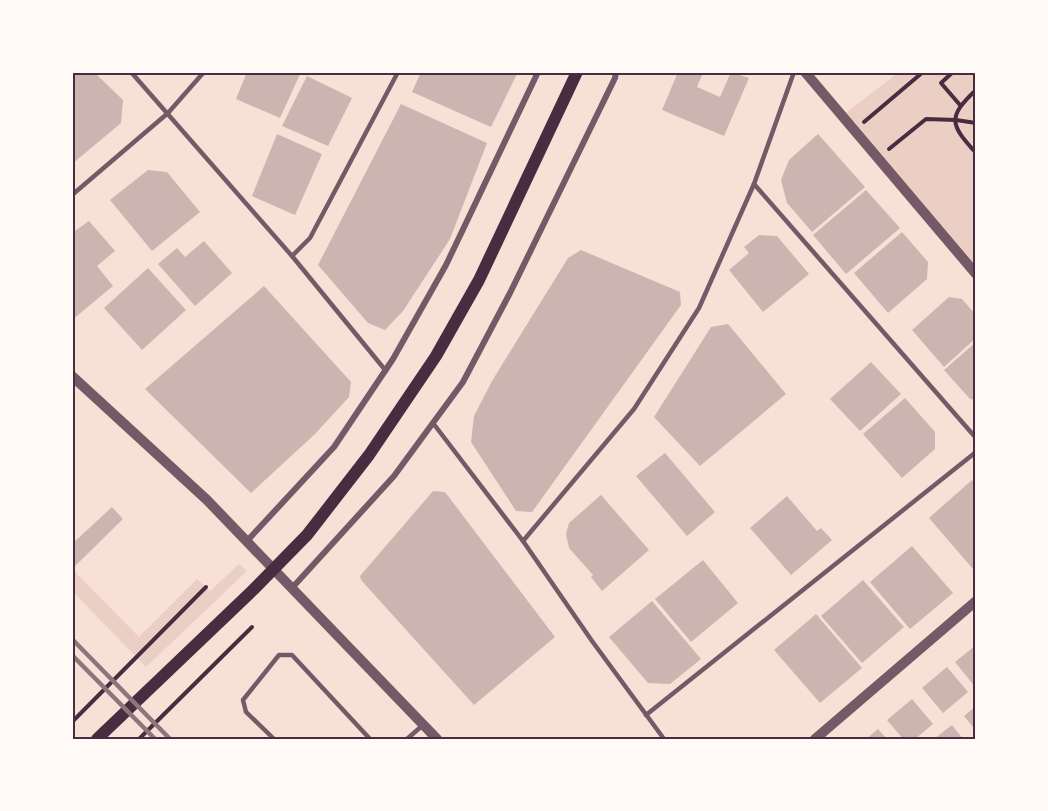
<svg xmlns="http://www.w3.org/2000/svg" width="1048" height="811" font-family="'Exo 2',sans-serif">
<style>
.green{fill:#ebcfc5}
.building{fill:#ccb4b1}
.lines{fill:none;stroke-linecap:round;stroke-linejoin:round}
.path{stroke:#4a2c40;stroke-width:4}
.service{stroke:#755966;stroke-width:4.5}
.minor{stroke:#755966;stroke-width:6}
.tertiary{stroke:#755966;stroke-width:10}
.secondary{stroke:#4a2c40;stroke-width:12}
.rail{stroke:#8f747c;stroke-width:4.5}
.neatline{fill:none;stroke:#4a2c40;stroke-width:2}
</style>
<rect width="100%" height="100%" fill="#f7e1d7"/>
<g class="green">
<path d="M899,72h77v196l-134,-152z"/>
<path d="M239,564l8,7 -101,96 -74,-76v-13l4,-5 63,64 58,-58 13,12z"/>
</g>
<g class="building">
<path d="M72,72h22l29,28 -2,23 -49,41z"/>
<path d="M247,72h54l-21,46 -44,-19z"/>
<path d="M421,72h97l-27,55 -79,-35z"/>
<path d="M678,72l25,1 -6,14 23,10 11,-25 18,6 -25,58 -62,-26z"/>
<path d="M307,76l45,22 -24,48 -46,-20z"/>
<path d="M401,104l86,39 -37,96 -47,72 -18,19 -17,-7 -50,-58z"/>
<path d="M277,134l45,20 -27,61 -43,-19z"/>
<path d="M818,134l47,53 -53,45 -25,-29 -6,-23 8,-20z"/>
<path d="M148,170l19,2 33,40 -48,39 -42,-51z"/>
<path d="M866,190l34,38 -54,46 -33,-39z"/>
<path d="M89,221l26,30 -18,15 16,20 -41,34v-87z"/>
<path d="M902,232l26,30 -1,17 -39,34 -34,-40z"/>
<path d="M759,235l18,1 32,38 -46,38 -34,-42 20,-17 -5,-6z"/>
<path d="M204,241l28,32 -37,33 -37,-42 19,-16 8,9z"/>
<path d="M581,250l99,42 1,13 -149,207 -16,-1 -45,-69 3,-26 18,-35 76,-123z"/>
<path d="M148,268l38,42 -44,40 -38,-42z"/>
<path d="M264,286l87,96 -2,15 -34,37 -64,59 -106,-104z"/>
<path d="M949,297l13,2 14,16v23l-32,29 -32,-37z"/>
<path d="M728,324l58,70 -86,72 -46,-49 57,-90z"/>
<path d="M976,342v58l-6,-1 -26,-29z"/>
<path d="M871,362l30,32 -41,37 -30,-32z"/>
<path d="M905,398l30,34v17l-33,29 -39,-44z"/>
<path d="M665,453l50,59 -28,24 -51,-60z"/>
<path d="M972,480l4,5v81l-3,3 -44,-51z"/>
<path d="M433,491l12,1 110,145 -81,68 -113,-125 -1,-4z"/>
<path d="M601,495l48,55 -47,41 -11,-14 2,-2 -24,-27 -3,-14 3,-11z"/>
<path d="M787,496l30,35 4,-3 11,12 -41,35 -41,-47z"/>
<path d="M112,507l11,12 -51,50 4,4 -4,5v-34z"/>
<path d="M912,546l41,47 -43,36 -40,-47z"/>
<path d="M703,560l35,43 -47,39 -36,-43z"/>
<path d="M863,580l41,47 -42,36 -41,-47z"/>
<path d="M652,601l49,58 -31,25 -22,-1 -39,-46z"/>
<path d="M816,614l46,54 -42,35 -46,-53z"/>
<path d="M976,645v43l-21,-26z"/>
<path d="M947,667l21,25 -25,21 -21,-25z"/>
<path d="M912,699l21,25 -18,15h-12l-16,-19z"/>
<path d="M976,706v25l-12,-15z"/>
<path d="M952,725l11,14h-29z"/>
<path d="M878,729l9,10h-21z"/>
</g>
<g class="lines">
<g class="path">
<path d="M953,72l-12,11 19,22"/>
<path d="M976,90c-30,28 -25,35 0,63"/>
<path d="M864,122l59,-50"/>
<path d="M889,149l37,-30 30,1 20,3"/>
<path d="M72,722l134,-135"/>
<path d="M139,739l113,-112"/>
</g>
<g class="service">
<path d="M131,72l161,184 94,115"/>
<path d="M754,184l222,254"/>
<path d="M72,195l96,-82 36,-41"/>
<path d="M292,256l18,-18 88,-166"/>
<path d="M433,423l90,118 69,100 72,98"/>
<path d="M523,541l111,-132 65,-101 55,-124 40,-112"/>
<path d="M646,715l330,-263"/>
<path d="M274,739l-28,-27 -3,-12 36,-45h13l78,84"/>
<path d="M407,739l16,-14"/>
</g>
<g class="minor">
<path d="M247,541l87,-94 59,-88 53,-94 92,-193"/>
<path d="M292,588l102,-112 69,-94 47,-89 105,-215 1,-6"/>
</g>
<g class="tertiary">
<path d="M805,72l171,202"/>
<path d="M72,376l135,124 230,239"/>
<path d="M815,739l161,-138"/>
</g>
<path class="secondary" d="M97,739l156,-149 54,-55 62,-80 67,-99 43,-76 98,-208"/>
<g class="rail">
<path d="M72,639l98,100"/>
<path d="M72,655l83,84"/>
</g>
</g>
<rect width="1048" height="811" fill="none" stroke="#fffaf5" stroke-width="147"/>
<rect x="74" y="74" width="900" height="664" class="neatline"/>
</svg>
